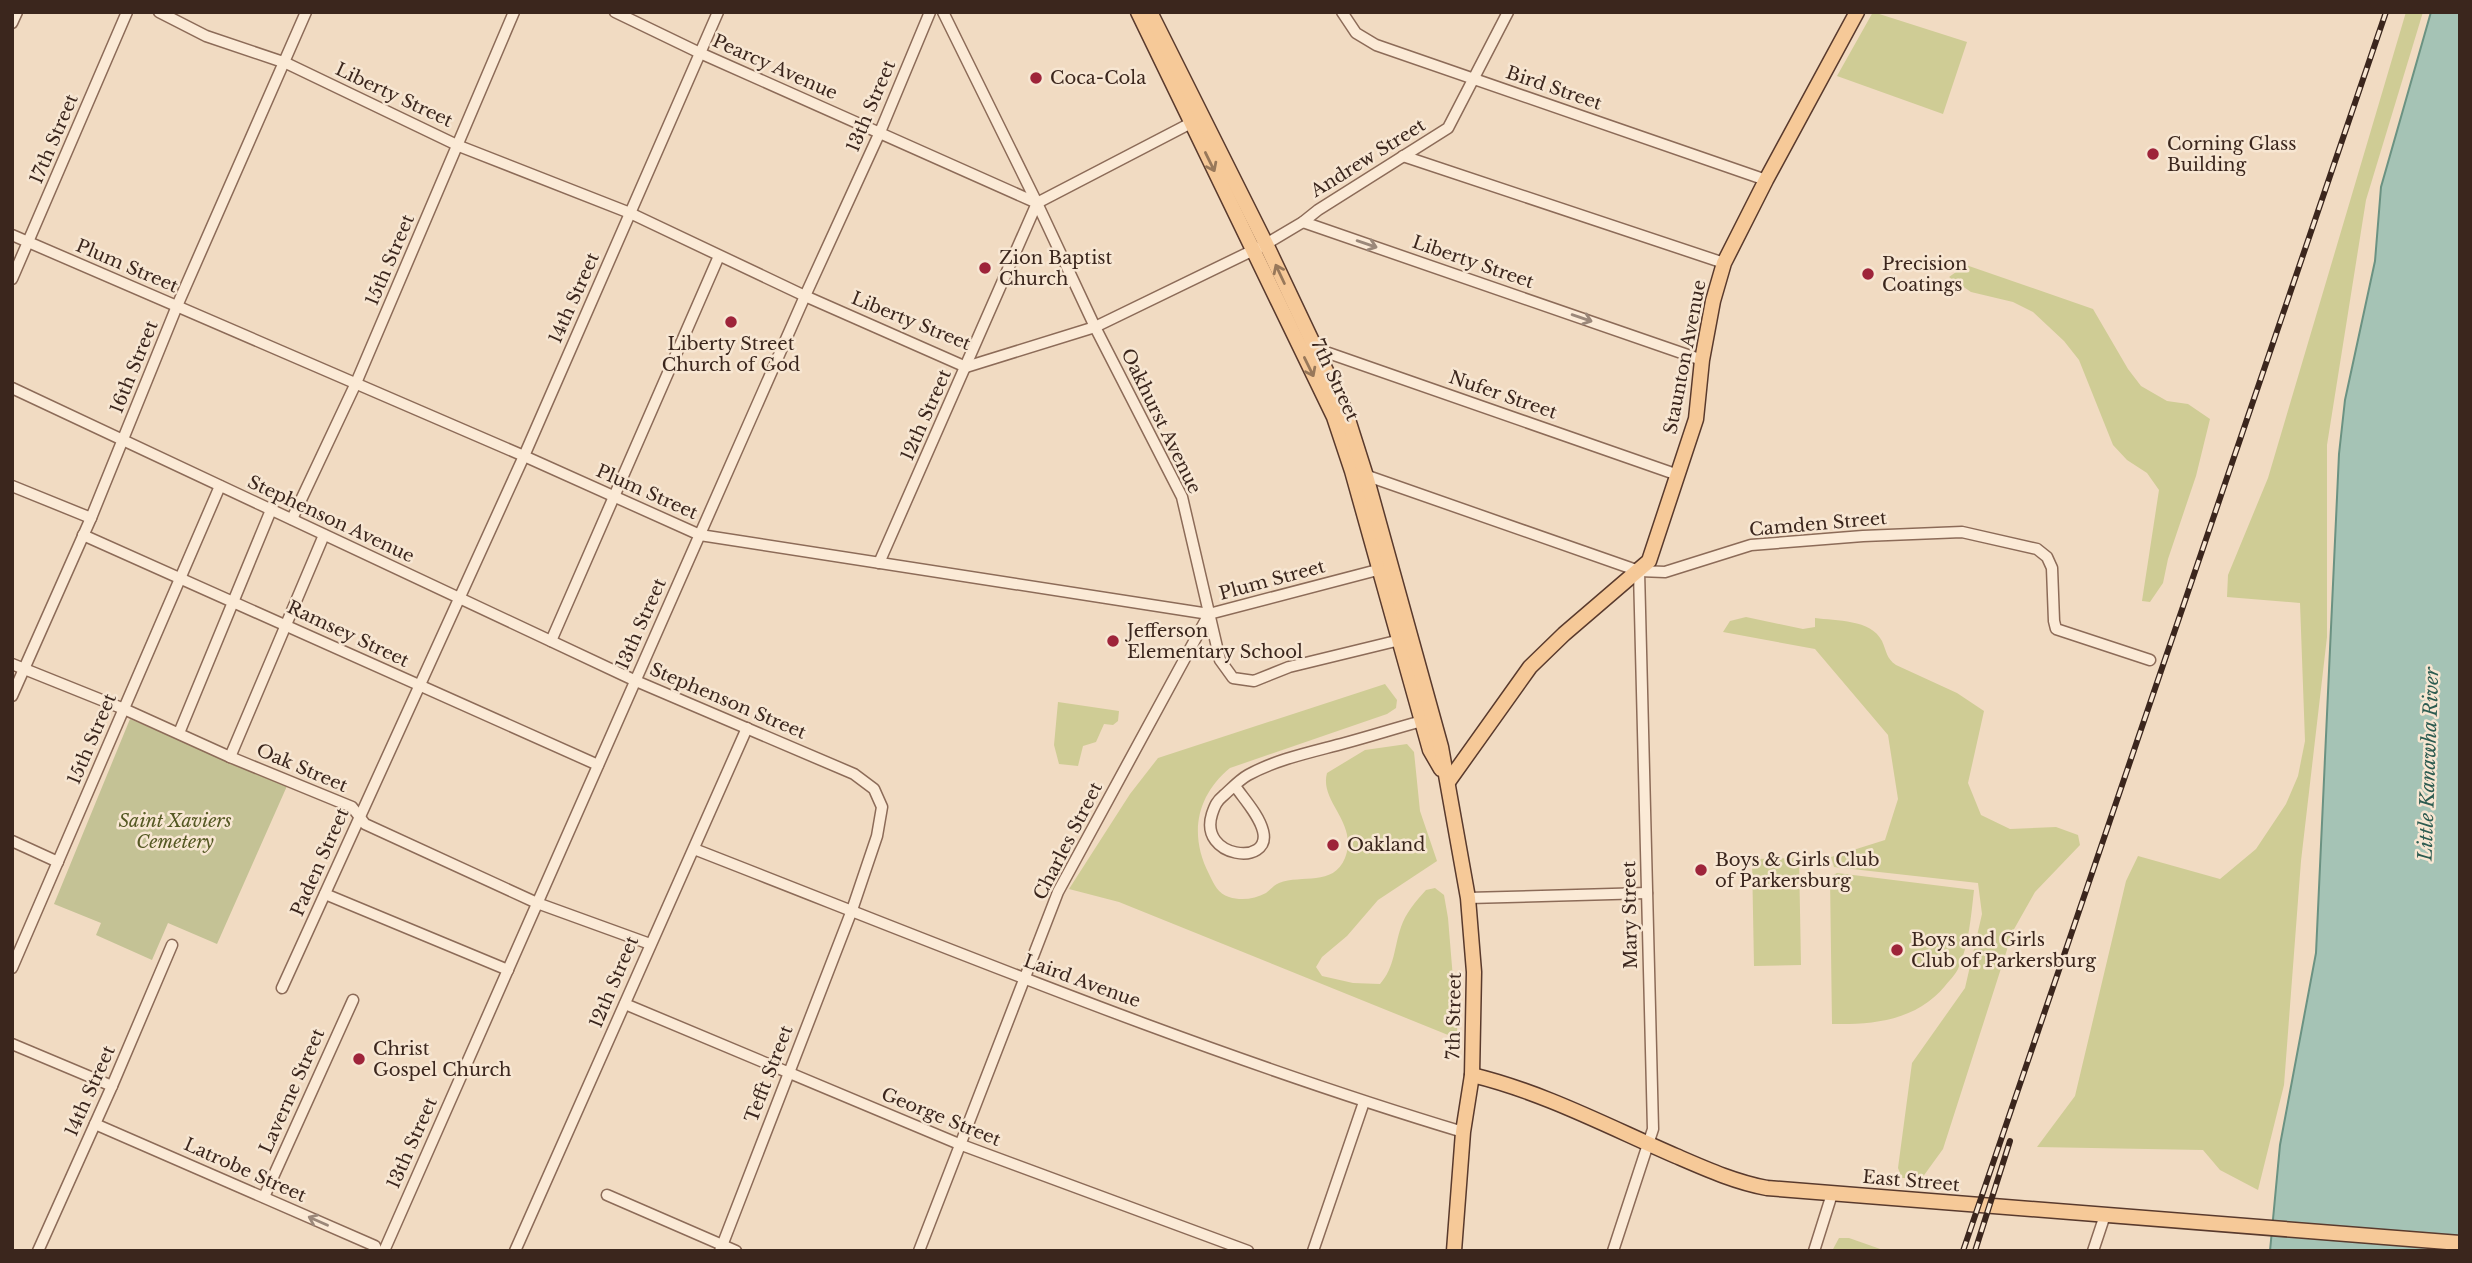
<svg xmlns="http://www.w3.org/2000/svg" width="2472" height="1263" font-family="'Libre Baskerville',serif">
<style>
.green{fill:#cfcc95}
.cemetery{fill:#c4c295}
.water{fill:#a5c3b5;stroke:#6b9282;stroke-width:2}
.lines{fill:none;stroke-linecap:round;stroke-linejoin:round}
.minor-casing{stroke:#8c6b58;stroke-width:13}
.major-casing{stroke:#593a2d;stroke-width:17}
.minor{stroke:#fbead6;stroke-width:10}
.major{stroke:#f6c998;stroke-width:14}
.rail-casing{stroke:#3b261d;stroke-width:6}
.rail{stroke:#f7e6d2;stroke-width:3.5;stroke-dasharray:10;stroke-linecap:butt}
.oneway{stroke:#98785a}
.oneway2{stroke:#9b887a}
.poi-dot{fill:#9e243a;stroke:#f7e6d2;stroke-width:2.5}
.labels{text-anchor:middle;stroke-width:5;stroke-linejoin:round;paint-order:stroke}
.street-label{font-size:18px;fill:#3b261d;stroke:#f7e6d2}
.poi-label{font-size:18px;fill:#3b261d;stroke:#f7e6d2;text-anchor:start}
.park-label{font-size:18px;font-style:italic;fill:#545823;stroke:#f7e6d2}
.water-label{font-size:19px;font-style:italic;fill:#2c5b50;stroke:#f7e6d2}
</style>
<rect width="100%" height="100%" fill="#f1dbc2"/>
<g class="green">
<path d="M1873,12l94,30 -24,72 -106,-38z"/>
<path d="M2406,12h17l-57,188 -39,245v192l-26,224 -17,224 -26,105 -38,-20 -17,-20 -166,-3 38,-51 51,-215 12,-25 82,23 36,-30 30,-45 12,-28 7,-35 -5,-138 -73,-6 1,-22 40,-97z"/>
<path d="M1966,265l127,44 35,60 13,17 26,15 21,3 22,15 -14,57 -28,83 -5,24 -13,19 -8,-1 17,-111 -12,-17 -20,-13 -14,-15 -34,-85 -15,-19 -31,-29 -20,-10 -42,-10 -22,-15z"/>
<path d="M1746,617l57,12 12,-2v-9c21,3 56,1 67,23 5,11 4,17 14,24l61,28 27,18 -16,72 13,32 29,14 46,-2 22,8 2,10 -45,47 -22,39 -70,218 -21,29h-20l-4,-10 14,-105 53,-75 17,-74 -4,-31 -144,-16 -3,-10 54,-17 13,-41 -10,-64 -73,-86 -92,-17 7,-11z"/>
<path d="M1385,684l12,16 -1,8 -9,6 -157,54c-34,28 -41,67 -21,106 5,10 9,20 20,23 12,4 26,2 37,-4 4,-3 8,-8 13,-10 23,-9 54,4 66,-25 14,-35 -26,-56 -18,-85l38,-23 42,-6 7,8 6,59 17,50 -59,39 -31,36 -25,21 -6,10 6,9 31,7 27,1c15,-17 14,-37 21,-57 4,-13 15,-26 25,-37l9,-2 9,7 4,23 10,121 -339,-137 -50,-13 61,-95 28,-36z"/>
<path d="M1058,702l61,9 -1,10 -5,4 -9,-1 -8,18 -13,4 -5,20 -19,-2 -5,-19z"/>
<path d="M1799,858l2,107 -47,1 -2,-107z"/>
<path d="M1837,873l137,17c-3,26 -5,55 -16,79 -3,6 -9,12 -13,17 -28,34 -71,39 -113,38l-2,-147z"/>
<path d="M1839,1238h10l37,13h-54z"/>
</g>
<path class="cemetery" d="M130,719l157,67 -70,158 -49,-21 -16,37 -56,-25 5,-12 -47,-19z"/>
<path class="water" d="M2431,12h29v1237l-1,2h-189l10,-106 36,-192 23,-499 6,-54 30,-139 6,-74z"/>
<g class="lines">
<g class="minor-casing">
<g id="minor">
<path d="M159,12l47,24 80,27 173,83 171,67 175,83 161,71 129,-40 171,-83 37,-22 15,-12 130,-82 60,-116"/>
<path d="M615,12l85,41 337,150"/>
<path d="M943,12l94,191 58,124 87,170 38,163 13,18 21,3 35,-14 111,-27"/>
<path d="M1342,12l14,21 20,12 390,135"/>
<path d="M12,23l5,-11"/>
<path d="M1403,156l321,107"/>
<path d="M1037,203l154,-80"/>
<path d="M1303,222l399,138"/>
<path d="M12,235l512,221 176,79 509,79 176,-46"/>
<path d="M12,279l115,-267"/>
<path d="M1317,349l361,126"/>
<path d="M12,388l624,293 218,93 20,15 8,18 -5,29 -25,74 -132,341"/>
<path d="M1362,474l277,97 26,1 86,-27 112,-9 99,-4 75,17 10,8 5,11 2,53 2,8 94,31"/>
<path d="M12,486l79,32"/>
<path d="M292,519l64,-136 158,-371"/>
<path d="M83,535l515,230"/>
<path d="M879,563l158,-360"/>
<path d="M551,641l168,-385"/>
<path d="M12,664l112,45 106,48 122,50 13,17 172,79 113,41"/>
<path d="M12,696l79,-178 86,-212 129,-294"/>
<path d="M179,733l92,-223"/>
<path d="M230,757l94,-222"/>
<path d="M1235,786c9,13 24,29 28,45 9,36 -65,27 -51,-17 3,-9 5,-13 11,-18 8,-7 16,-16 25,-21 29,-16 64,-23 97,-32 26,-7 51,-15 77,-22"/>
<path d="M12,841l46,21"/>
<path d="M694,849c254,99 507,204 769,283"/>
<path d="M325,894l183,76"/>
<path d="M1468,898l179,-5"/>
<path d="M12,968l208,-482"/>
<path d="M282,988l242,-532 194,-444"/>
<path d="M625,1004l334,140 289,107"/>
<path d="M12,1044l100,42"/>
<path d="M95,1124l280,122 2,5"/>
<path d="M607,1195l129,56"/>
<path d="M264,1197l89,-197"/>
<path d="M38,1251l74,-165 60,-141"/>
<path d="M384,1251l421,-955 75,-164 50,-120"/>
<path d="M515,1251l232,-523"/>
<path d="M919,1251l139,-359 151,-278"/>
<path d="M1313,1251l51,-149"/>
<path d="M1613,1251l40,-122 -14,-558"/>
<path d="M1814,1251l18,-57"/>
<path d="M2093,1251l12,-36"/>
</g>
</g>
<g class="major-casing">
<g id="major">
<path d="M1138,12l196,405 18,54 78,279 11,19"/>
<path d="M1150,12l116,232 80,169 20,63 75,271 27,151 6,74 -2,103 -9,57 -9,119"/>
<path d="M1448,782l82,-115 34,-33 85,-73 47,-142 6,-59 11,-59 11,-38 42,-83 91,-168"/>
<path d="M1472,1075c71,17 137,52 204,81 30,13 59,26 91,32l693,55"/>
</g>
</g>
<use href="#minor" class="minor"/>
<use href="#major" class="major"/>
<g class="rail-casing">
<g id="rail">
<path d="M1963,1251l423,-1239"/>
<path d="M1975,1251l35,-110"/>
</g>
</g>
<use href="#rail" class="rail"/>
</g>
<defs><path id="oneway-shaft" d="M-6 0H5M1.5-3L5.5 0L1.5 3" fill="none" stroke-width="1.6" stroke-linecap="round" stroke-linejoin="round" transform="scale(1.75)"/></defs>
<g class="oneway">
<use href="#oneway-shaft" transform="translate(1210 162) rotate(64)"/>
<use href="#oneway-shaft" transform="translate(1280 274) rotate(-115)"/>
<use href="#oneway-shaft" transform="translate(1309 367) rotate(64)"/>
</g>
<g class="oneway2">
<use href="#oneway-shaft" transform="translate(1367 244) rotate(19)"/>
<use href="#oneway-shaft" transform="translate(1582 318) rotate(19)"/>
<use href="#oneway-shaft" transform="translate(318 1221) rotate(-156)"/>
</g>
<g class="poi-dot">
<circle cx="1036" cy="78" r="7"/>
<circle cx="2153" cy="154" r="7"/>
<circle cx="985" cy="268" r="7"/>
<circle cx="1868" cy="274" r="7"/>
<circle cx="731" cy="322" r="7"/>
<circle cx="1113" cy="641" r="7"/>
<circle cx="1333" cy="845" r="7"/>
<circle cx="1701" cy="870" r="7"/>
<circle cx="1897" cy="950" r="7"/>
<circle cx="359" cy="1059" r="7"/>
</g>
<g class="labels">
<g class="street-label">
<text transform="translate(775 67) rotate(24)" y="6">Pearcy Avenue</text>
<text transform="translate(1554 88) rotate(19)" y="6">Bird Street</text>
<text transform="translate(394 95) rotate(25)" y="6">Liberty Street</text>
<text transform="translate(871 106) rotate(-67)" y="6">13th Street</text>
<text transform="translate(54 139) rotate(-67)" y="6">17th Street</text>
<text transform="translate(1368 158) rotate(-32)" y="6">Andrew Street</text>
<text transform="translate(390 260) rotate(-67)" y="6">15th Street</text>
<text transform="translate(1473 262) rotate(19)" y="6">Liberty Street</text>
<text transform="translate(127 266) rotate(23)" y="6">Plum Street</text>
<text transform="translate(574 298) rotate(-66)" y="6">14th Street</text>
<text transform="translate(911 321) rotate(22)" y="6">Liberty Street</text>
<text transform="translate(1685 357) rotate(-79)" y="6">Staunton Avenue</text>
<text transform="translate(134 367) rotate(-68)" y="6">16th Street</text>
<text transform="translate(1335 380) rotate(65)" y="6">7th Street</text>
<text transform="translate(1503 395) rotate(19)" y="6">Nufer Street</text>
<text transform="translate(926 415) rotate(-66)" y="6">12th Street</text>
<text transform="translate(1161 421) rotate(64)" y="6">Oakhurst Avenue</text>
<text transform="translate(647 492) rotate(24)" y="6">Plum Street</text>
<text transform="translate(331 519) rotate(25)" y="6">Stephenson Avenue</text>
<text transform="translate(1818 524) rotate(-5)" y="6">Camden Street</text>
<text transform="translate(1272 580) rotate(-15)" y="6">Plum Street</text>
<text transform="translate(641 624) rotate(-66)" y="6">13th Street</text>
<text transform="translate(348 634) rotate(25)" y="6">Ramsey Street</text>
<text transform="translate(728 701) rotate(23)" y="6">Stephenson Street</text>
<text transform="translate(92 739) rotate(-67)" y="6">15th Street</text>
<text transform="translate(302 768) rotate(23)" y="6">Oak Street</text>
<text transform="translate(1068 841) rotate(-63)" y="6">Charles Street</text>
<text transform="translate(320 862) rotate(-66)" y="6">Paden Street</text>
<text transform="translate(1630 915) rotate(-91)" y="6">Mary Street</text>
<text transform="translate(1082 981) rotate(20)" y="6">Laird Avenue</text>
<text transform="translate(614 982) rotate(-67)" y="6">12th Street</text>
<text transform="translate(1454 1016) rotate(-89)" y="6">7th Street</text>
<text transform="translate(769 1074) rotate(-69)" y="6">Tefft Street</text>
<text transform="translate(90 1091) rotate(-66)" y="6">14th Street</text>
<text transform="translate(292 1091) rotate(-66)" y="6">Laverne Street</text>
<text transform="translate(941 1117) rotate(22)" y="6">George Street</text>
<text transform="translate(412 1143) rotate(-66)" y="6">13th Street</text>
<text transform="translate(245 1170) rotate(24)" y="6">Latrobe Street</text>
<text transform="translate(1911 1181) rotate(5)" y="6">East Street</text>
</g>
<g class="poi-label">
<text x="1050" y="84">Coca-Cola</text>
<text x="2167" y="150">Corning Glass<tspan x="2167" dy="21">Building</tspan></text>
<text x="999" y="264">Zion Baptist<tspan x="999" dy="21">Church</tspan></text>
<text x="1882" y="270">Precision<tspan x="1882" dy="21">Coatings</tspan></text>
<text x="731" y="350" text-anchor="middle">Liberty Street<tspan x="731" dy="21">Church of God</tspan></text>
<text x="1127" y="637">Jefferson<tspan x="1127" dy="21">Elementary School</tspan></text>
<text x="1347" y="851">Oakland</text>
<text x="1715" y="866">Boys &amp; Girls Club<tspan x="1715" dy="21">of Parkersburg</tspan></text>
<text x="1911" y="946">Boys and Girls<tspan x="1911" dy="21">Club of Parkersburg</tspan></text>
<text x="373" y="1055">Christ<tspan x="373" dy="21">Gospel Church</tspan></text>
</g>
<g class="park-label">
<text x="175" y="827">Saint Xaviers<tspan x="175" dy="21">Cemetery</tspan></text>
</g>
<g class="water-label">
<text transform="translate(2428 764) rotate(-88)" y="7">Little Kanawha River</text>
</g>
</g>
<rect width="2472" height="1263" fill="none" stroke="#3b261d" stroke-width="28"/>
</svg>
